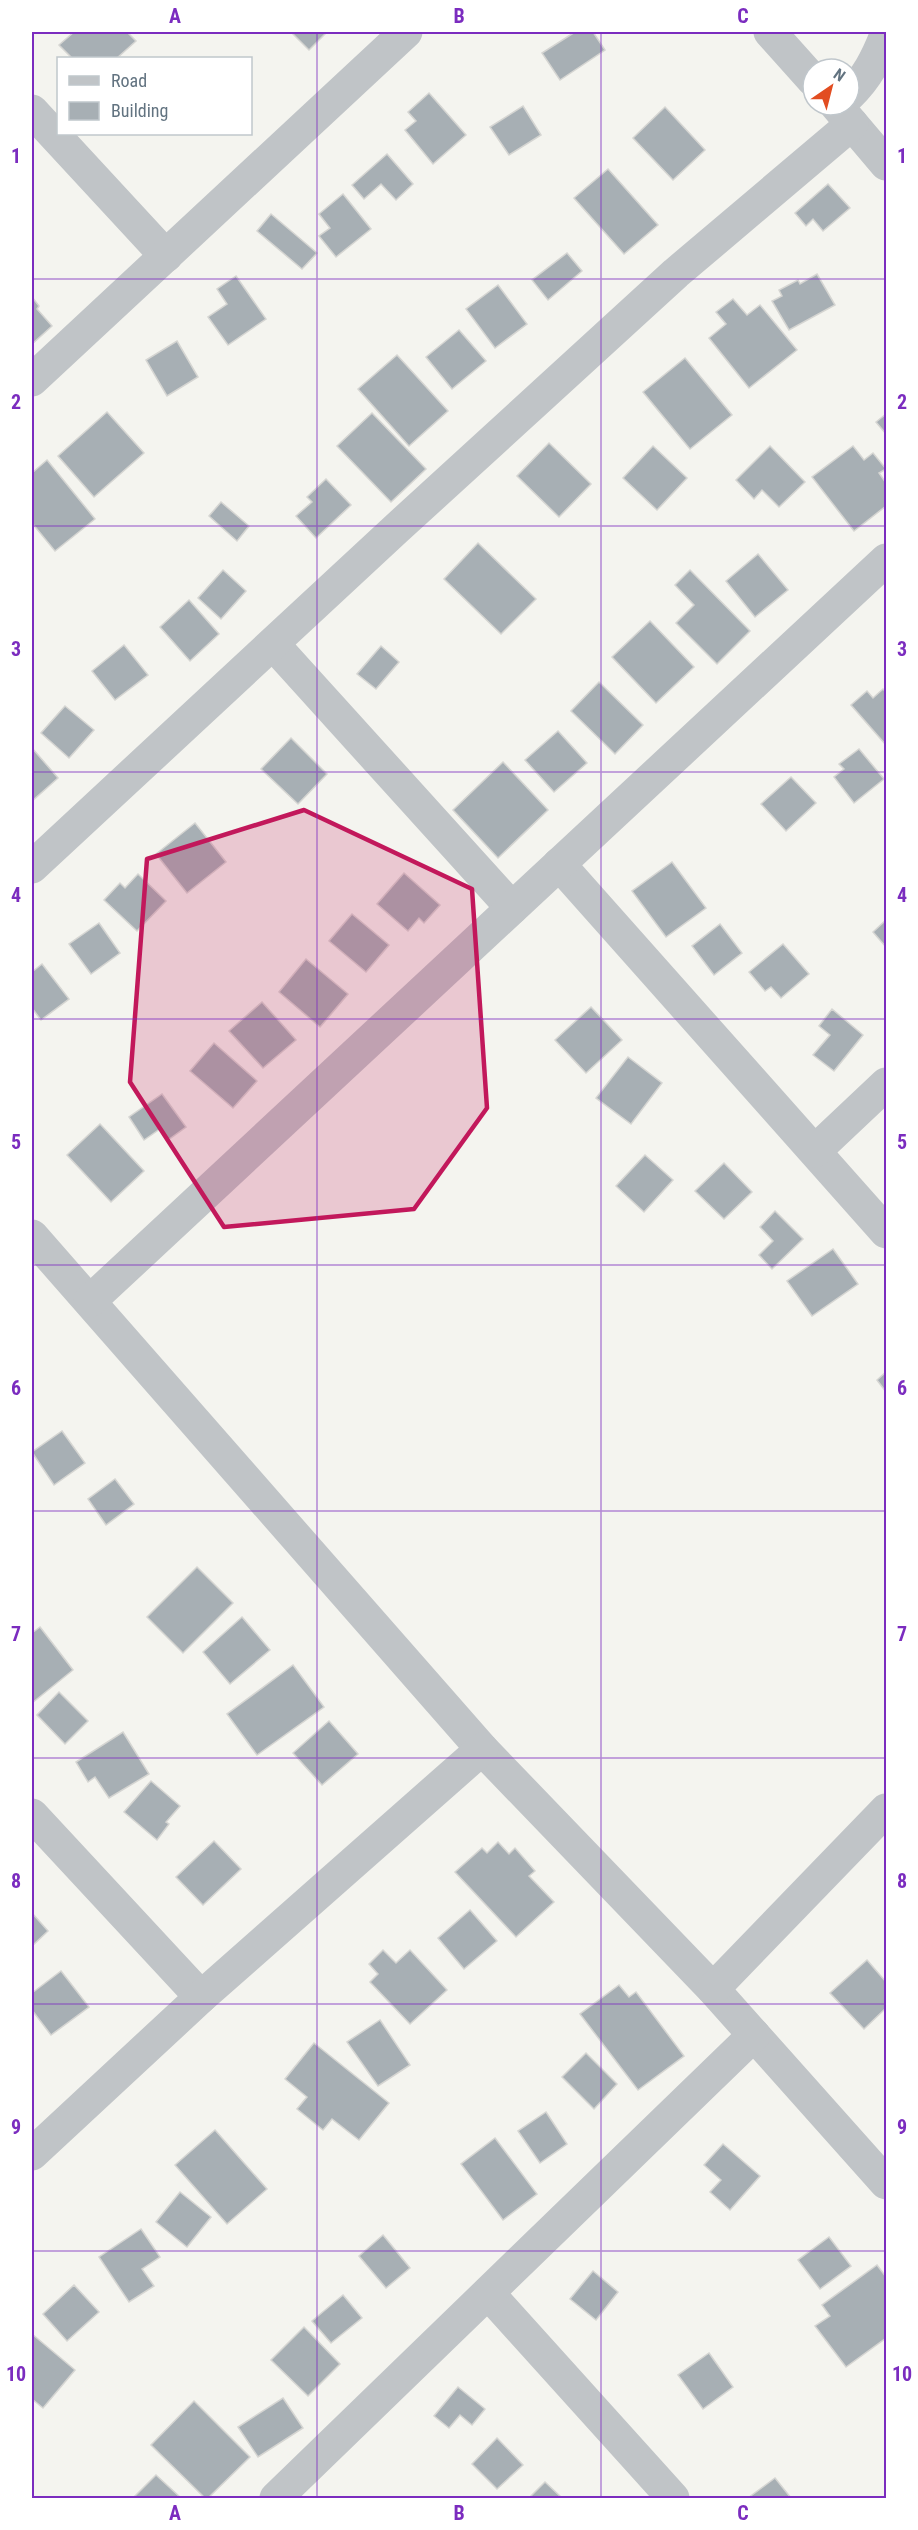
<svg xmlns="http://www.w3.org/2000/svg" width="918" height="2530" font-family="'Roboto Condensed',sans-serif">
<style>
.building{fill:#a7afb4;stroke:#d5d5d2;stroke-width:1.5}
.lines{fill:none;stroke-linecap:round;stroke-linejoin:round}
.minor{stroke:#c0c4c7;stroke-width:33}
.marked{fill:#c2185b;fill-opacity:0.2;stroke:#c2185b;stroke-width:4.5;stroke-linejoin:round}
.grid{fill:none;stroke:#7b2cbf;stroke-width:1.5;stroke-opacity:0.55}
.neatline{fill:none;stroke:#7b2cbf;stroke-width:2}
.grid-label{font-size:20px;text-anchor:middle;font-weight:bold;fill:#7b2cbf}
</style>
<rect width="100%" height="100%" fill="#f4f4ef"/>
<g class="building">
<path d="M74,32h53l9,9 -19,17h-45l-13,-13z"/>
<path d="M291,32h36l-18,18z"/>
<path d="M575,32h18l12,18 -45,30 -18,-27z"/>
<path d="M429,93l37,42 -33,29 -28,-34 11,-9 -8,-9z"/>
<path d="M523,106l18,29 -32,20 -19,-28z"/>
<path d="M665,107l40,43 -32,30 -40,-42z"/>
<path d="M387,154l26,30 -17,16 -15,-16 -17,15 -12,-14z"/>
<path d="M608,169l50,56 -34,29 -50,-56z"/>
<path d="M828,184l22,24 -27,23 -10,-12 -7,7 -11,-13z"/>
<path d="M343,194l28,35 -35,28 -17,-21 11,-8 -11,-14z"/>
<path d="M271,214l46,39 -15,16 -45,-38z"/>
<path d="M567,253l15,18 -34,29 -16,-20z"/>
<path d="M817,274l18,31 -46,25 -17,-29 10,-5 -3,-6 19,-10 2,4z"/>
<path d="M236,276l30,43 -38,26 -20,-28 19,-13 -10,-15z"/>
<path d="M498,285l29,39 -32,24 -29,-39z"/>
<path d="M32,297l7,9 -2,3 15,17 -20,18z"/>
<path d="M733,299l14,16 13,-10 37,45 -48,38 -40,-50 17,-14 -10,-12z"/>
<path d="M459,330l27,31 -34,28 -26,-32z"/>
<path d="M177,341l21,36 -31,19 -21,-36z"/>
<path d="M397,355l51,56 -39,35 -51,-57z"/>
<path d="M685,358l47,57 -42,34 -47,-57z"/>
<path d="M107,412l37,41 -50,44 -36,-41z"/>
<path d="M372,413l54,56 -35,33 -54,-56z"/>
<path d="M886,414v20l-10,-12z"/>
<path d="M549,443l42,41 -32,33 -42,-41z"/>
<path d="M653,446l34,32 -30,32 -34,-32z"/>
<path d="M770,446l35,36 -26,25 -17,-17 -8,9 -18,-19z"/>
<path d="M853,446l11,14 9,-7 13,16 -7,4 7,10v23l-32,25 -42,-54z"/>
<path d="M47,460l48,59 -40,32 -23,-28v-50z"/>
<path d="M326,479l25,26 -35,33 -20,-22 16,-14 -5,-5z"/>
<path d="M221,502l28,24 -12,15 -28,-25z"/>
<path d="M478,543l58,56 -35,35 -57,-55z"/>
<path d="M758,554l30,36 -33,27 -29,-36z"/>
<path d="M223,570l23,21 -25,28 -23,-21z"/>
<path d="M690,570l60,61 -33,33 -41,-41 18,-18 -19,-20z"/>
<path d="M189,600l30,34 -29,27 -30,-34z"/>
<path d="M650,621l44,46 -38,36 -44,-46z"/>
<path d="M124,645l24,30 -33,25 -23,-29z"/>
<path d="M381,646l18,16 -23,27 -19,-15z"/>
<path d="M599,682l44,43 -28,29 -44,-43z"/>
<path d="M883,689l3,3v53l-35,-40 16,-14 6,7z"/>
<path d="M65,706l29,24 -25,28 -28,-25z"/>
<path d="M558,731l29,32 -33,29 -29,-32z"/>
<path d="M291,738l36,36 -29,30 -37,-35z"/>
<path d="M32,748l26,30 -26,23z"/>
<path d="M859,749l25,30 -30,24 -20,-26 10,-8 -5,-5z"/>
<path d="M503,762l45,48 -50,48 -45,-48z"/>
<path d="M791,777l25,26 -30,28 -25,-27z"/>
<path d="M195,823l31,39 -39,31 -31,-39z"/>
<path d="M672,862l34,46 -40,29 -34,-46z"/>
<path d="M404,873l36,32 -16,18 -5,-5 -11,13 -31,-27z"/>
<path d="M138,874l28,27 -29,30 -33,-31 16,-17 5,5z"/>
<path d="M352,914l37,31 -23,27 -37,-31z"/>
<path d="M886,920v27l-13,-15z"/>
<path d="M99,923l21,30 -29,21 -22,-30z"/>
<path d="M720,924l22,29 -28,22 -22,-29z"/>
<path d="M783,944l26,30 -28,24 -10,-11 -6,4 -16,-19z"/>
<path d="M306,959l42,35 -28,33 -41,-35z"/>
<path d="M42,964l27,35 -28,21 -9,-12v-36z"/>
<path d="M262,1002l34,38 -33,28 -34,-37z"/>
<path d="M591,1007l31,33 -36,33 -31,-33z"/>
<path d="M832,1009l31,26 -29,36 -21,-16 17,-20 -11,-9z"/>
<path d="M214,1043l43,38 -24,27 -43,-37z"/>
<path d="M628,1057l34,26 -31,41 -35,-26z"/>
<path d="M162,1094l24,33 -18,13 -8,-11 -16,11 -15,-23z"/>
<path d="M100,1124l44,47 -33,31 -44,-47z"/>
<path d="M645,1155l28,25 -29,32 -28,-26z"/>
<path d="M724,1163l28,29 -28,27 -29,-28z"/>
<path d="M775,1211l28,28 -31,30 -13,-14 14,-14 -13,-14z"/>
<path d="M833,1249l25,35 -46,32 -25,-35z"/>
<path d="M886,1372v20l-9,-12z"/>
<path d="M62,1431l23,32 -31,22 -22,-33z"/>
<path d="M115,1479l19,25 -28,21 -18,-26z"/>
<path d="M197,1567l36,36 -50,50 -36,-36z"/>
<path d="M242,1617l28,33 -40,34 -27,-32z"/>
<path d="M40,1627l33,43 -41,33v-70z"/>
<path d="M293,1665l31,42 -67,48 -30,-41z"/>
<path d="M59,1692l29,29 -23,23 -28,-29z"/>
<path d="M329,1721l29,33 -36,31 -29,-32z"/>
<path d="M123,1732l26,42 -40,24 -14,-21 -7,5 -12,-20z"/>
<path d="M151,1781l29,25 -14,16 3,2 -12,16 -33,-28z"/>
<path d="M214,1841l27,28 -38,36 -27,-28z"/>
<path d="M498,1842l11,12 6,-6 20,23 -6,5 25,26 -38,35 -61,-65 27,-24 5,5z"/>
<path d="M470,1910l27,31 -33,28 -26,-31z"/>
<path d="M32,1913l16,18 -16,15z"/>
<path d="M383,1950l13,13 14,-13 37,40 -37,34 -40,-42 8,-8 -9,-10z"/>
<path d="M867,1960l19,22v26l-22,21 -34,-36z"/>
<path d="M61,1971l28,36 -38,28 -19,-25v-17z"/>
<path d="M619,1985l10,12 7,-5 48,64 -46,34 -58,-76z"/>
<path d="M380,2020l30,45 -32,21 -31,-44z"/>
<path d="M314,2043l75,60 -30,37 -27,-21 -9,11 -26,-21 10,-12 -22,-18z"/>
<path d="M586,2053l31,31 -23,25 -32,-32z"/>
<path d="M546,2112l21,32 -27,19 -22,-32z"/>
<path d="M215,2130l52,59 -40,35 -52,-59z"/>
<path d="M495,2138l42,56 -34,26 -42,-56z"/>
<path d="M723,2144l37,32 -30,34 -20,-18 11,-12 -17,-15z"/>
<path d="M180,2192l31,25 -24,30 -31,-25z"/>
<path d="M141,2229l19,28 -18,12 12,17 -25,16 -30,-45z"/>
<path d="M383,2235l27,33 -24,20 -27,-32z"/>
<path d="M829,2237l22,29 -31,23 -22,-29z"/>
<path d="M877,2265l9,12v61l-40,29 -31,-41 15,-10 -8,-11z"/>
<path d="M593,2271l25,21 -22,28 -26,-21z"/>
<path d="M74,2285l25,27 -32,29 -24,-27z"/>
<path d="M343,2295l19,23 -31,25 -19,-22z"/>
<path d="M304,2327l36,37 -32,32 -37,-36z"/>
<path d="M32,2334l43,36 -32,38 -11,-9z"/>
<path d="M709,2353l24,34 -30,22 -25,-34z"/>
<path d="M458,2387l27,22 -13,16 -12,-10 -11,13 -15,-12z"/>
<path d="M283,2398l20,30 -45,29 -20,-30z"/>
<path d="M194,2401l56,56 -42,41h-3l-54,-53z"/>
<path d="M497,2438l26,27 -26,24 -25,-25z"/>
<path d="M156,2475l25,23h-48z"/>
<path d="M775,2478l16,20h-43z"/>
<path d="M545,2482l17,16h-33z"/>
</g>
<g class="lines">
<g class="minor">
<path d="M770,32l43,48"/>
<path d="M849,95c18,-17 28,-37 37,-60"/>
<path d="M836,105l50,59"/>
<path d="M32,111l134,145"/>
<path d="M32,380l374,-348"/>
<path d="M273,644l239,264"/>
<path d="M559,864l327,368"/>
<path d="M32,867l364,-338 280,-256 176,-149"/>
<path d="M815,1151l71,-67"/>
<path d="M32,1236l450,513 231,240 173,194"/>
<path d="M90,1301l796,-741"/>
<path d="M32,1815l169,182"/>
<path d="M713,1989l173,-179"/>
<path d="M32,2154l169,-157 281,-248"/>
<path d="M488,2293l185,205"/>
<path d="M276,2498l478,-463"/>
</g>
</g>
<path class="marked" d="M304,810l168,79 15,219 -73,101 -190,18 -94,-145 17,-223z"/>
<path class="grid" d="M317,32v2466M601,32v2466M32,279h854M32,526h854M32,772h854M32,1019h854M32,1265h854M32,1511h854M32,1758h854M32,2004h854M32,2251h854"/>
<rect width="918" height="2530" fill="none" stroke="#ffffff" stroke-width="66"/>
<rect x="57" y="57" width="195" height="78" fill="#ffffff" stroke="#c0c7cc" stroke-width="1.5"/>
<rect x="69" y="76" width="30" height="9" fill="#c0c4c7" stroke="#c0c7cc" stroke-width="1.5"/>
<text x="111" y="87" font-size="18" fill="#627380">Road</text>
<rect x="69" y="102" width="30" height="18" fill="#a7afb4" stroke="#c0c7cc" stroke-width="1.5"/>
<text x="111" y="117" font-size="18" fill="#627380">Building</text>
<g transform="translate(831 87) rotate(35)"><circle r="28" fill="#ffffff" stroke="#c0c7cc" stroke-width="1.5"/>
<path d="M0-4.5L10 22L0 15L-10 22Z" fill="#e24d21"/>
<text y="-9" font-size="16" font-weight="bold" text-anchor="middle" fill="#627380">N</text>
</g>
<rect x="33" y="33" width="852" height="2464" class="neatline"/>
<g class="grid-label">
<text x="175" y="23">A</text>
<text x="459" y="23">B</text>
<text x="743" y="23">C</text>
<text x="16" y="163">1</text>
<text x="902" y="163">1</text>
<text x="16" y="409">2</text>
<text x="902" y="409">2</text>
<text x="16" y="656">3</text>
<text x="902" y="656">3</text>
<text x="16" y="902">4</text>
<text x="902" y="902">4</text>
<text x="16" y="1149">5</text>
<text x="902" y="1149">5</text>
<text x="16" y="1395">6</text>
<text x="902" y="1395">6</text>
<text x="16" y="1641">7</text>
<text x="902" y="1641">7</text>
<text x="16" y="1888">8</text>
<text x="902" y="1888">8</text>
<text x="16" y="2134">9</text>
<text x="902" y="2134">9</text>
<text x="16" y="2381">10</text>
<text x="902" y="2381">10</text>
<text x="175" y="2520">A</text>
<text x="459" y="2520">B</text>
<text x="743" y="2520">C</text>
</g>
</svg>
